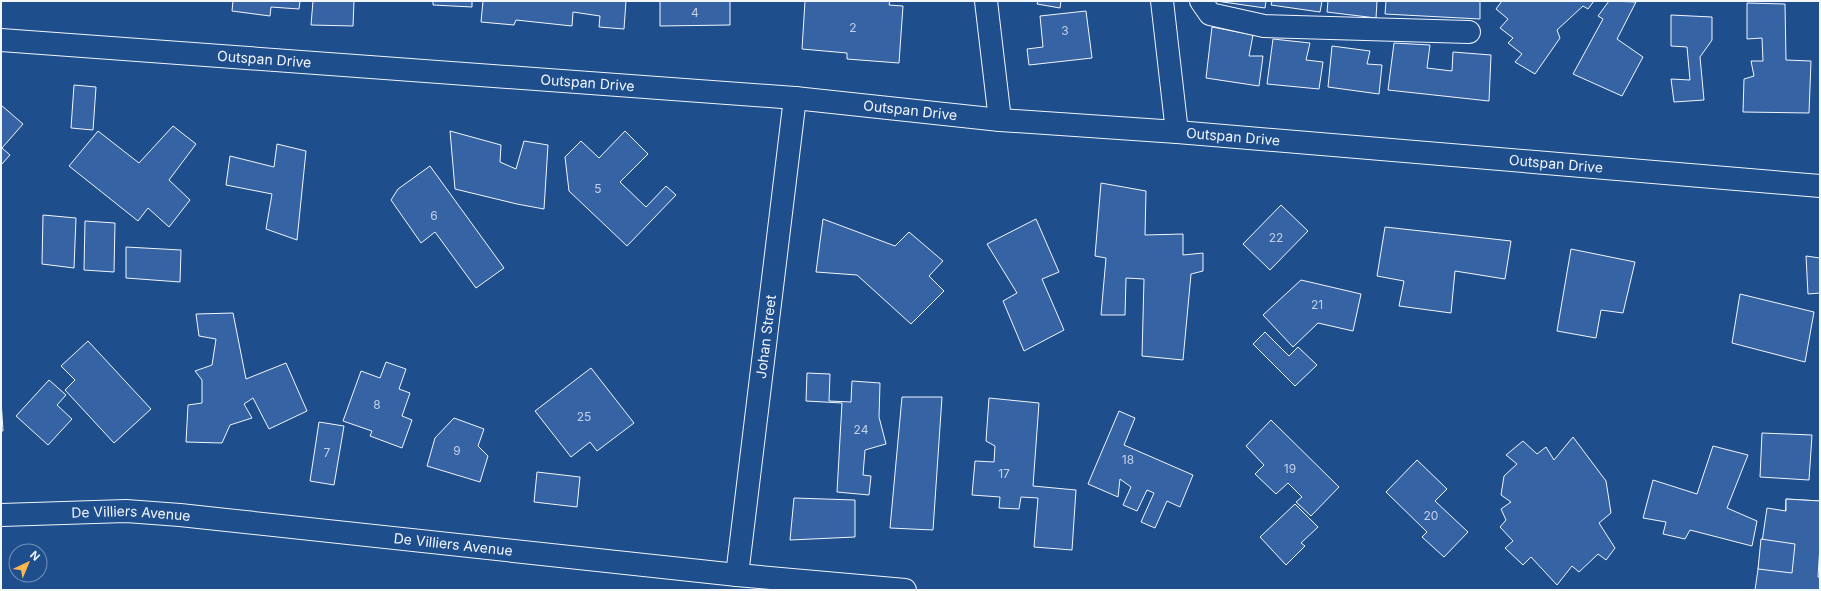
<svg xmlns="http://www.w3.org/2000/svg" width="1821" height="591" font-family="Inter,sans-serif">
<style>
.building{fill:#3563a3;stroke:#f2f6ff}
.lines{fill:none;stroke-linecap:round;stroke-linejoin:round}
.street-casing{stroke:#f2f6ff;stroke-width:24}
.secondary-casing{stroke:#f2f6ff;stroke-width:24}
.street{stroke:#1f4e8c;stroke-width:22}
.secondary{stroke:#1f4e8c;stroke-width:22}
.labels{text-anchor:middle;stroke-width:3;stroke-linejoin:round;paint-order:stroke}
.number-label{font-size:12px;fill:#c3d1e8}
.street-label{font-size:14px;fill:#f2f6ff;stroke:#1f4e8c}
</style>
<rect width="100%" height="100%" fill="#1f4e8c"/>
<g class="building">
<path d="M233,1h67l-1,8 -28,-2 -1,9 -38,-5z"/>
<path d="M313,1h41l-1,25 -42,-1z"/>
<path d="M433,1h39v6l-39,-2z"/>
<path d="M483,1h143l-2,28 -25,-2 1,-11 -27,-4 -1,14 -56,-6 -2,5 -33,-3z"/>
<path d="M660,1h70v24l-70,1z"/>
<path d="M805,1h85l-1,4 14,1 -4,57 -52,-4v-6l-45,-4z"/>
<path d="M1038,1h23l-1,7 -23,-4z"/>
<path d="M1216,1h50l-1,7z"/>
<path d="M1272,1h50l-2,11 -49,-7z"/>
<path d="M1328,1h49l-1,17 -49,-6z"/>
<path d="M1386,1h94v18l-95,-5z"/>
<path d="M1502,1h92l-6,8 -5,-3 -26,24 3,8 -25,36 -20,-12 7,-8 -14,-11 5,-5 -13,-10 8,-9 -12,-10z"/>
<path d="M1609,1l27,1 -19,37 26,18 -21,39 -49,-22 30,-55 -5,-3z"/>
<path d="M1747,3l38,1 1,56 25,1 -2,52 -66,-1 1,-33 10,-3 -3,-15h12l-1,-23 -15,1z"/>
<path d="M1086,11l6,47 -63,7 -2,-16 16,-2 -3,-31z"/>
<path d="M1671,15l41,2v23l-12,17 4,43 -30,2 -3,-23 19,1 -3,-33 -16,-1z"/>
<path d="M1212,27l41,8 -4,21h14l-4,30 -53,-8z"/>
<path d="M1273,39l37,4 -4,17 17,2 -4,27 -52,-5z"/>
<path d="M1394,43l36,2 -3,23 25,3 1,-19 38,3 -2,46 -101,-11z"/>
<path d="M1332,46l38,5 -3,13 15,1 -3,29 -51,-7z"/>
<path d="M74,85l22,2 -3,43 -22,-2z"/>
<path d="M1,105l22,19 -21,24 8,7 -9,10z"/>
<path d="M173,126l23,18 -27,36 21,20 -21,27 -21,-19 -10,13 -69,-55 29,-35 41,32z"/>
<path d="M450,131l51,14 -1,17 16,7 8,-28 24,4 -4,64 -27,-5 -62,-15z"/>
<path d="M625,131l23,23 -28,28 26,25 20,-21 10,9 -49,51 -58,-55 -4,-34 16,-16 18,17z"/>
<path d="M277,144l29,7 -9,89 -31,-11 6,-35 -46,-9 4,-29 44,11z"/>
<path d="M430,166l74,102 -28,20 -41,-56 -14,11 -30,-43 7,-11z"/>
<path d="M1101,183l45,8 -1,44 38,-1v21l20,-2v18l-12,3 -8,86 -41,-4 2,-77 -18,-1 -1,37h-24l5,-57 -11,-2z"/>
<path d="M1281,205l27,26 -38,39 -27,-26z"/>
<path d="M43,215l33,3 -2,50 -32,-4z"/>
<path d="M823,219l72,27 14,-14 34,29 -14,15 15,15 -33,33 -54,-49 -41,-3z"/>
<path d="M1036,219l23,53 -17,7 22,51 -40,21 -21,-50 14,-8 -30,-49z"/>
<path d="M85,221l30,2 -1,49 -30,-2z"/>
<path d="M1385,227l126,14 -6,38 -50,-8 -4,42 -52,-7 5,-25 -27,-5z"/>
<path d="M126,247l55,3 -1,32 -54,-4z"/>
<path d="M1571,249l64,13 -12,51 -22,-3 -5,28 -39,-7z"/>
<path d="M1806,256l14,2v35l-12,1z"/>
<path d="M1301,280l60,14 -8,37 -35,-8 -25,24 -30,-32z"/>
<path d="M1740,294l74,18 -9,50 -73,-19z"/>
<path d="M233,313l13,66 40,-16 21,48 -38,18 -16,-31 -9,6 8,14 -22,7 -8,18 -36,-1 2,-37 14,-2v-23l-7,-9 17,-6 4,-26 -17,-3 -3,-22z"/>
<path d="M1265,332l24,24 9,-9 19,18 -22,21 -42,-42z"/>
<path d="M88,341l63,68 -37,34 -49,-53 10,-10 -14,-14z"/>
<path d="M386,362l20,7 -7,20 11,4 -8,23 10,4 -10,28 -32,-12 2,-5 -29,-10 18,-50 19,7z"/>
<path d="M591,368l43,55 -37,28 -7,-9 -19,15 -36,-46z"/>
<path d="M807,373l23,1 -1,27 22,1 1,-21 28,2 -1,34 7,27 -21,6 -2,25 8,1 -2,19 -32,-3 5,-89 -36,-2z"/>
<path d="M49,380l17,15 -9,10 15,14 -24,26 -32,-29z"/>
<path d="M902,397h40l-9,133 -43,-2z"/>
<path d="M989,398l50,5 -6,83 43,4 -4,60 -38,-3 4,-49 -17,-1 -2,12 -20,-1 1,-11 -28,-2 3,-34 19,1 1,-16 -9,-5z"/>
<path d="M1,400l2,31h-2z"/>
<path d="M1119,411l16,7 -11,27 69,30 -13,32 -13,-6 -12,27 -14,-6 13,-29 -7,-3 -10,21 -14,-6 8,-18 -11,-8 -2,18 -30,-13z"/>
<path d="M454,418l30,11 -6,17 10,10 -8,26 -53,-16 8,-28z"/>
<path d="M1271,420l68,67 -28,29 -15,-14 6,-5 -14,-14 -12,11 -21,-20 9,-9 -18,-19z"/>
<path d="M319,422l25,4 -10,59 -24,-4z"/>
<path d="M1762,433l50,2 -3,45 -49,-3z"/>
<path d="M1573,437l33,44 5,32 -12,10 16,25 -9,12 -8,-6 -19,18 -7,-6 -15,19 -26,-28 -8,8 -18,-17 8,-7 -13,-14 6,-7 -5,-11 10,-7 -10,-7 3,-19 13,-12 -11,-9 17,-14 14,13 9,-7 8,13z"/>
<path d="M1713,446l35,9 -21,53 30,13 -5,25 -62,-16 -5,9 -22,-5 3,-12 -23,-4 10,-38 44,14z"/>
<path d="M1417,460l30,29 -12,12 33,31 -24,25 -22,-20 5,-5 -41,-40z"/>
<path d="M537,472l43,5 -3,30 -43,-5z"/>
<path d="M794,498l61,2v37l-65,3z"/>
<path d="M1786,499l34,2v44l-36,-2z"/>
<path d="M1786,499l34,2v89h-65l12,-82 19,3z"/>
<path d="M1295,504l23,23 -17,16 4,3 -19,19 -26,-28z"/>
<path d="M1761,539l34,5 -3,29 -34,-4z"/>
<path d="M1820,545v32h-2z"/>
</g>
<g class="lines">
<g class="street-casing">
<g id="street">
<path d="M986,1l14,119"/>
<path d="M1162,1l15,131"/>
<path d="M1201,1l9,13 54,12 205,6"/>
<path id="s1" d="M1,515l125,-4 54,4 557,60 168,15"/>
<path id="s2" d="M737,575l58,-477"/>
</g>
</g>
<g class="secondary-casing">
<g id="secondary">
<path id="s3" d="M1,40l794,58 205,22 177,12 643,54"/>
</g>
</g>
<use href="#street" class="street"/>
<use href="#secondary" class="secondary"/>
</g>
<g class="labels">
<g class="number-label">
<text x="695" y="17">4</text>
<text x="853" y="32">2</text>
<text x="1065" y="35">3</text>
<text x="598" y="193">5</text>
<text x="434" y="220">6</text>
<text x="1276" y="242">22</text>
<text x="1317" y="309">21</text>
<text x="377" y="409">8</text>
<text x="584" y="421">25</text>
<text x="861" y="434">24</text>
<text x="457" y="455">9</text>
<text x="327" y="457">7</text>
<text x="1128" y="464">18</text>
<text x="1290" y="473">19</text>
<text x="1004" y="478">17</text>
<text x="1431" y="520">20</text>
</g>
<g class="street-label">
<text dy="5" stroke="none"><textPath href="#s3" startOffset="264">Outspan Drive</textPath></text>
<text dy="5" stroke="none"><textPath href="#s3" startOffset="588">Outspan Drive</textPath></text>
<text dy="5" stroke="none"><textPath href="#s3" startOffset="912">Outspan Drive</textPath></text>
<text dy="5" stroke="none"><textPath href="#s3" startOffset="1236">Outspan Drive</textPath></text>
<text dy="5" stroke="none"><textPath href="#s3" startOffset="1560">Outspan Drive</textPath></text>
<text dy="5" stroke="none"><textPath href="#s2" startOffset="240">Johan Street</textPath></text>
<text dy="5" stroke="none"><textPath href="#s1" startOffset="130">De Villiers Avenue</textPath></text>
<text dy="5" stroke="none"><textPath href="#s1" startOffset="454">De Villiers Avenue</textPath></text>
</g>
</g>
<rect width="1821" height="591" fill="none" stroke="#f2f6ff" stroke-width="4"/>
<g transform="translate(28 563) rotate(44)"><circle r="19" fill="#1f4e8c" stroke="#7391ba"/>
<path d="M0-3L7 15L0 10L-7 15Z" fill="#ffb74d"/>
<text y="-6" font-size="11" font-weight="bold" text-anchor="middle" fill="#f2f6ff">N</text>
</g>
</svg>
